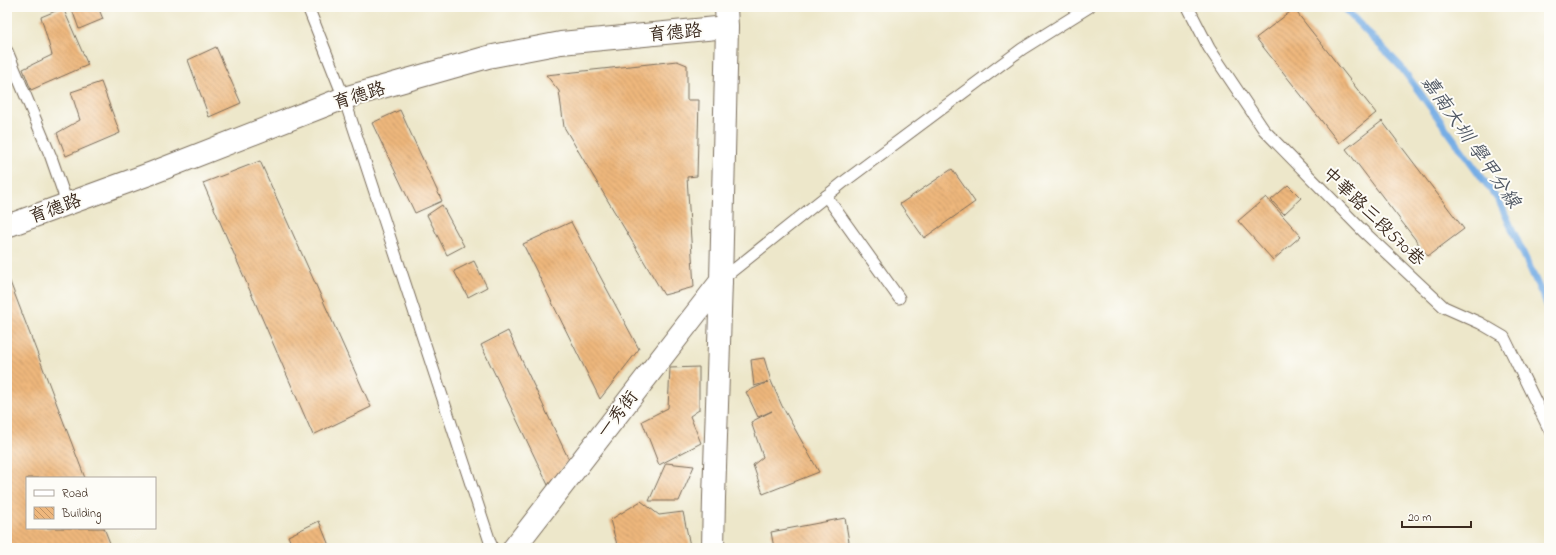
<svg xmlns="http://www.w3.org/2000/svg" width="1556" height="555" font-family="'Indie Flower','LXGW WenKai TC',sans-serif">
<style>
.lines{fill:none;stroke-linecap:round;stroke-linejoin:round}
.stream{stroke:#76ade5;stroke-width:7}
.building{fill:url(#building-back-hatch)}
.lane-casing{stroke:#796c5a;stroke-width:13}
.street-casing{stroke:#796c5a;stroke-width:24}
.secondary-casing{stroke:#796c5a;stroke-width:24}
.lane{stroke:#fff;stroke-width:11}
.street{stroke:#fff;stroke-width:22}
.secondary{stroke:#fff;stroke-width:22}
.labels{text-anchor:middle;stroke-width:4;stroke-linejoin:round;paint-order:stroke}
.street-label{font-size:18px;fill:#3b2a1e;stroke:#fdfcf7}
.water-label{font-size:19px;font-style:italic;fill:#505864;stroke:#fdfcf7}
</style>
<defs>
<pattern id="building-back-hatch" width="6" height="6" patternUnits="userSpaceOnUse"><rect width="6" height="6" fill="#eeb77d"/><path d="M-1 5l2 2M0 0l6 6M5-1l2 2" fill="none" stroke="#c29566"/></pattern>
</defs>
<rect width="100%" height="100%" fill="#fdfcf7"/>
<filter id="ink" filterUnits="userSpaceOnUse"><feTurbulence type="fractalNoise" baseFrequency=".025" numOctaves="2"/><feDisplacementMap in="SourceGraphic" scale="8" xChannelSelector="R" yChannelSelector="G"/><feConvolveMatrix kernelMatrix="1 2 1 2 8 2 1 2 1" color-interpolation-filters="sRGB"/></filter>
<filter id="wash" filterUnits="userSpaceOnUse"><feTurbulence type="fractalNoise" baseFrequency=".012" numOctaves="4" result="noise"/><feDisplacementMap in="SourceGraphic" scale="16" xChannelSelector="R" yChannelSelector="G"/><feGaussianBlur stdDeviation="0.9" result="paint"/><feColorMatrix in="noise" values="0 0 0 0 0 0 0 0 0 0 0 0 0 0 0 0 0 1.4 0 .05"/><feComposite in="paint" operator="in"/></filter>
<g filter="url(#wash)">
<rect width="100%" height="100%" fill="#ede7ca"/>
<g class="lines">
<path class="stream" d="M1343,7l58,60 98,134 50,108"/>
</g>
<g id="blocks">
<g class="building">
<path d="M71,7h27l5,12 -24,10z"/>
<path d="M63,8l25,57 -57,25 -8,-21 29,-14 -11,-38z"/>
<path d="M1294,9l82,104 -37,30 -83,-105z"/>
<path d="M216,47l25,56 -32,14 -21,-57z"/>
<path d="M677,61l10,4v35h12l-2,76 -10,1 7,110 -30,8 -100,-168 -5,-36 -13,-16z"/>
<path d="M101,82l19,51 -54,23 -9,-23 23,-13 -9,-28z"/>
<path d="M400,110l42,91 -27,12 -43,-90z"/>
<path d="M1382,121l82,108 -36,27 -82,-107z"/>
<path d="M260,161l111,246 -58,28 -110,-252z"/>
<path d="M952,169l23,33 -51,36 -24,-34z"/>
<path d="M1288,185l13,13 -17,16 -13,-14z"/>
<path d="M1266,197l35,39 -28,24 -35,-39z"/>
<path d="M442,205l22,41 -17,9 -20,-40z"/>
<path d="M571,222l68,127 -39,50 -77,-155z"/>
<path d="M474,261l13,26 -19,10 -14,-26z"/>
<path d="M7,274l78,204h-58v50h77l8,20h-103l-2,-8z"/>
<path d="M508,331l61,129 -21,25 -67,-140z"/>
<path d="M764,358l7,23 11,25 37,66 -56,22 -10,-29 10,-8 -12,-35 21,-11 -14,6 -12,-25 22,-10 -14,4 -3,-26z"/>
<path d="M699,367v43l-9,6 11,27 -42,22 -17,-44 26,-13 2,-40z"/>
<path d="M666,463l28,3 -15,35h-30z"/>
<path d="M641,501l18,14 24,-3 7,34 -17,2h-55l-8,-28z"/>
<path d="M845,518l5,30h-76l-3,-16z"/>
<path d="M319,521l11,27h-37l-5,-12z"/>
</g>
</g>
</g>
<g filter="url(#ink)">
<use href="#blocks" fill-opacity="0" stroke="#796c5a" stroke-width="1"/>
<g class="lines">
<g class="lane-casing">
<g id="lane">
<path d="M308,7l36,91 148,450"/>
<path d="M1188,7l21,41 55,82 99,101 81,76 36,16 24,14 45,92"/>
<path d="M7,51l44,106 16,46"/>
<path d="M826,196l73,102"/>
<path d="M721,280l124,-99 177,-132 67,-42"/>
</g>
</g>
<g class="street-casing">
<g id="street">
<path d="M7,226l145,-53 192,-75 144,-41 73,-14 166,-16"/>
<path d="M514,548l207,-267"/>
</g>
</g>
<g class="secondary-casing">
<path id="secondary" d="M713,548l1,-50 7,-217 6,-254 -1,-20"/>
</g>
<use href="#lane" class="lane"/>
<use href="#street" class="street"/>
<use href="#secondary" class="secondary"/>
</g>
</g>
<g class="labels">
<g class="street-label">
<text transform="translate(675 32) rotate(-5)" y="6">育德路</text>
<text transform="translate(359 95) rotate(-17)" y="6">育德路</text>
<text transform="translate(55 208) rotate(-20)" y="6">育德路</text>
<text transform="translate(1374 216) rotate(44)" y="6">中華路三段570巷</text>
<text transform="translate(617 414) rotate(-52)" y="6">一秀街</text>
</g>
<g class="water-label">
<text transform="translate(1472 141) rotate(55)" y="7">嘉南大圳 學甲分線</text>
</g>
</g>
<rect width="1556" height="555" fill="none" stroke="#fdfcf7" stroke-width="24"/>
<rect x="26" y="477" width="130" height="52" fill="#fdfcf7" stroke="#afa8a0"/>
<rect x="34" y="490" width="20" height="6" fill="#ffffff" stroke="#afa8a0"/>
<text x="62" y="497" font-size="12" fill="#3b2a1e">Road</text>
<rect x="34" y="507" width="20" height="12" fill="url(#building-back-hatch)" stroke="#afa8a0"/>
<text x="62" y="517" font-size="12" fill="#3b2a1e">Building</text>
<path d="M1402 521v6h69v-6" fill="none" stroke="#3b2a1e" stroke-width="2"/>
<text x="1408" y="521" font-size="12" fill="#3b2a1e" stroke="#fdfcf7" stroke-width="3" paint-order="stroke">20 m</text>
</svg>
